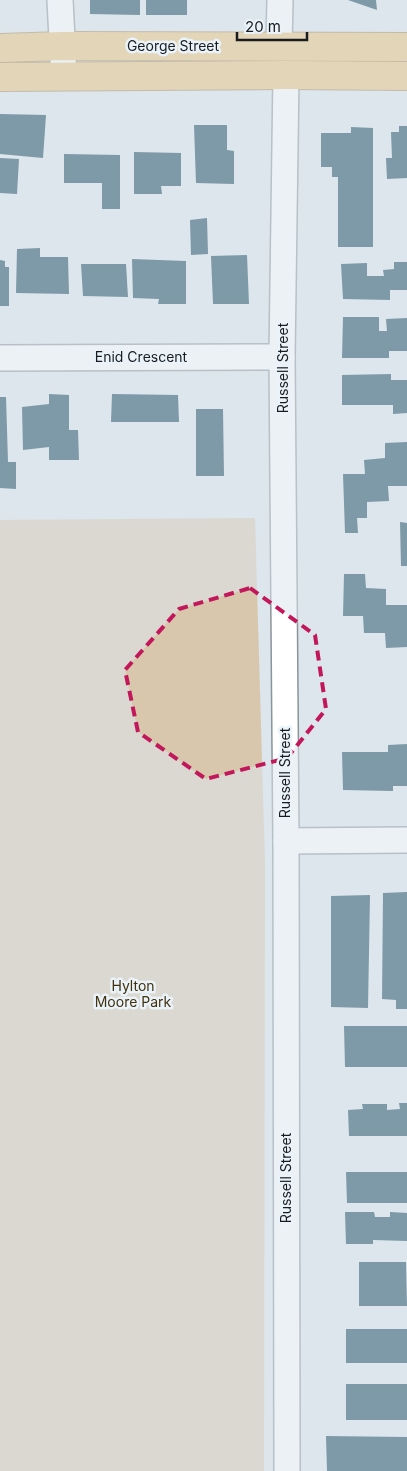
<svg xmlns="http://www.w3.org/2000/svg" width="407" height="1471" font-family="Inter,sans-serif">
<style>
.green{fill:#d8c7ad}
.building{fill:#0c3d53}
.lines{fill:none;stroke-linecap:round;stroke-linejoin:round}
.street-casing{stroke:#8b949a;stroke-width:28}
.highway-casing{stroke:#a28859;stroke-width:30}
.street{stroke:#fff;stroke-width:25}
.highway{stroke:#ecc279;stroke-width:28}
.marked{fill:none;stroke:#c2185b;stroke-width:4;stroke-dasharray:10 6;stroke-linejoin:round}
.labels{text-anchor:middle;stroke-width:5;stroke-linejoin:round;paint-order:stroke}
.street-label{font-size:14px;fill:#191c1e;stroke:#e9f3f9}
.park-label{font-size:14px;fill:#43310e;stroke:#e9f3f9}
</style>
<rect width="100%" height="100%" fill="#dce6ec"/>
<path class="green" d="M255,518l10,345 -1,608h-264v-951z"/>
<g class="building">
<path d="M90,0h50v15l-50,-1z"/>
<rect x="146" y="0" width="41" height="15"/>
<path d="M348,0h28l1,10z"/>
<path d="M0,114l46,1 -3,43 -43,-4z"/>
<path d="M194,125h33v25l7,1v33l-38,-1z"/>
<path d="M399,126h8v52l-20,1 -1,-21h6l-1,-26h8z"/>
<path d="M351,127l22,1v119h-35v-70h-6v-10h-11v-34h30z"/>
<path d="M134,152l47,1v33h-20l1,8h-28z"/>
<path d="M64,154l56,1v54h-18v-26h-38z"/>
<path d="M0,158l19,1 -2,35 -17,-1z"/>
<path d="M207,218l1,36 -17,1 -1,-35z"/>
<path d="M40,248v9h28l1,37 -53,-1 1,-44z"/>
<path d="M247,255l2,49h-36l-2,-48z"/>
<path d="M132,259l54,2v43h-28l1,-5 -26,-1z"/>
<path d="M0,260l5,1v6h4v39h-9z"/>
<path d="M394,262h13v28h-17v10l-47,-1 -2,-35 26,-1v13h17l-1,-6 11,-1z"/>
<path d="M81,264h45l2,33 -45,-1z"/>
<path d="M343,317h36v14h8l-1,-12 21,-1v33h-18v7h-47z"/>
<path d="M391,374v6h16v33l-14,1v-9h-51v-30z"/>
<path d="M49,394l20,1v35h9l1,30h-30v-13l-26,3 -1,-43 27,-3z"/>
<path d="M112,394l66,1 1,27h-68z"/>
<path d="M0,397h6l2,65h8v27l-16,-1z"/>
<path d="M196,409h27l1,67h-28z"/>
<path d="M407,442v44h-19l1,15 -22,1v16h-10l1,15h-13l-2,-59h22l-1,-14 21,-2v-15z"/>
<path d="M400,522l7,1v43h-6z"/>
<path d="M344,574h21l1,14 20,1v16h21v42l-21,1 -1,-15h-21l-1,-17h-20z"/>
<path d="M407,744v42h-14v5l-50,-1 -1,-38h46v-7z"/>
<path d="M407,892v117h-11v-9l-14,-1 1,-106z"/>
<path d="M370,895l-2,113 -37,-1v-111z"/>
<path d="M344,1026h63v41h-62z"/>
<path d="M399,1103h8v33h-58l-1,-26 15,-1 -1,-5h25v6l13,-1z"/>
<path d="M346,1172h61v31h-60z"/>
<path d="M345,1212h29l1,5h15v-5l17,1v28l-34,-1v4h-27z"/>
<path d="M359,1262h47l1,44h-48z"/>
<rect x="346" y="1329" width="61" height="34"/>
<rect x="346" y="1384" width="61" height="36"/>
<path d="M326,1436l81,1v34h-80z"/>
</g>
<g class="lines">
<g class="street-casing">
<g id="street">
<path d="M60,0l4,77"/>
<path d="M279,46l1,-46"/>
<path d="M286,75l-4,282 4,484 1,630"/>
<path d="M0,358l282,-1"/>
<path d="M286,841l121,-1"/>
</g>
</g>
<g class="highway-casing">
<g id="highway">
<path d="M0,48l63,-2 344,1"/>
<path d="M0,77l286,-2 121,1"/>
</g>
</g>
<use href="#street" class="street"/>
<use href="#highway" class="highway"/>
</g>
<path d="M0 0H407V1471H0ZM250,588l65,47 11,74 -39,49 -81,21 -68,-47 -13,-62 54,-61z" fill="#dce6ec" fill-opacity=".55" fill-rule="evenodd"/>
<path class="marked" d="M250,588l65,47 11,74 -39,49 -81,21 -68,-47 -13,-62 54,-61z"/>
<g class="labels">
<g class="street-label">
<text x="173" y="51">George Street</text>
<text x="141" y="362">Enid Crescent</text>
<text transform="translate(283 368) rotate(-90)" y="5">Russell Street</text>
<text transform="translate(285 773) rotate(-90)" y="5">Russell Street</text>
<text transform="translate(286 1178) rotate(-90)" y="5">Russell Street</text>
</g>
<g class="park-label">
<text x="133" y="991">Hylton<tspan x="133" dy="16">Moore Park</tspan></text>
</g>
</g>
<path d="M237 32v8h70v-8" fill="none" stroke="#191c1e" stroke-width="2.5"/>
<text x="245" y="32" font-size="15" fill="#191c1e" stroke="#e9f3f9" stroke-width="4" paint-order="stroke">20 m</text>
</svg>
